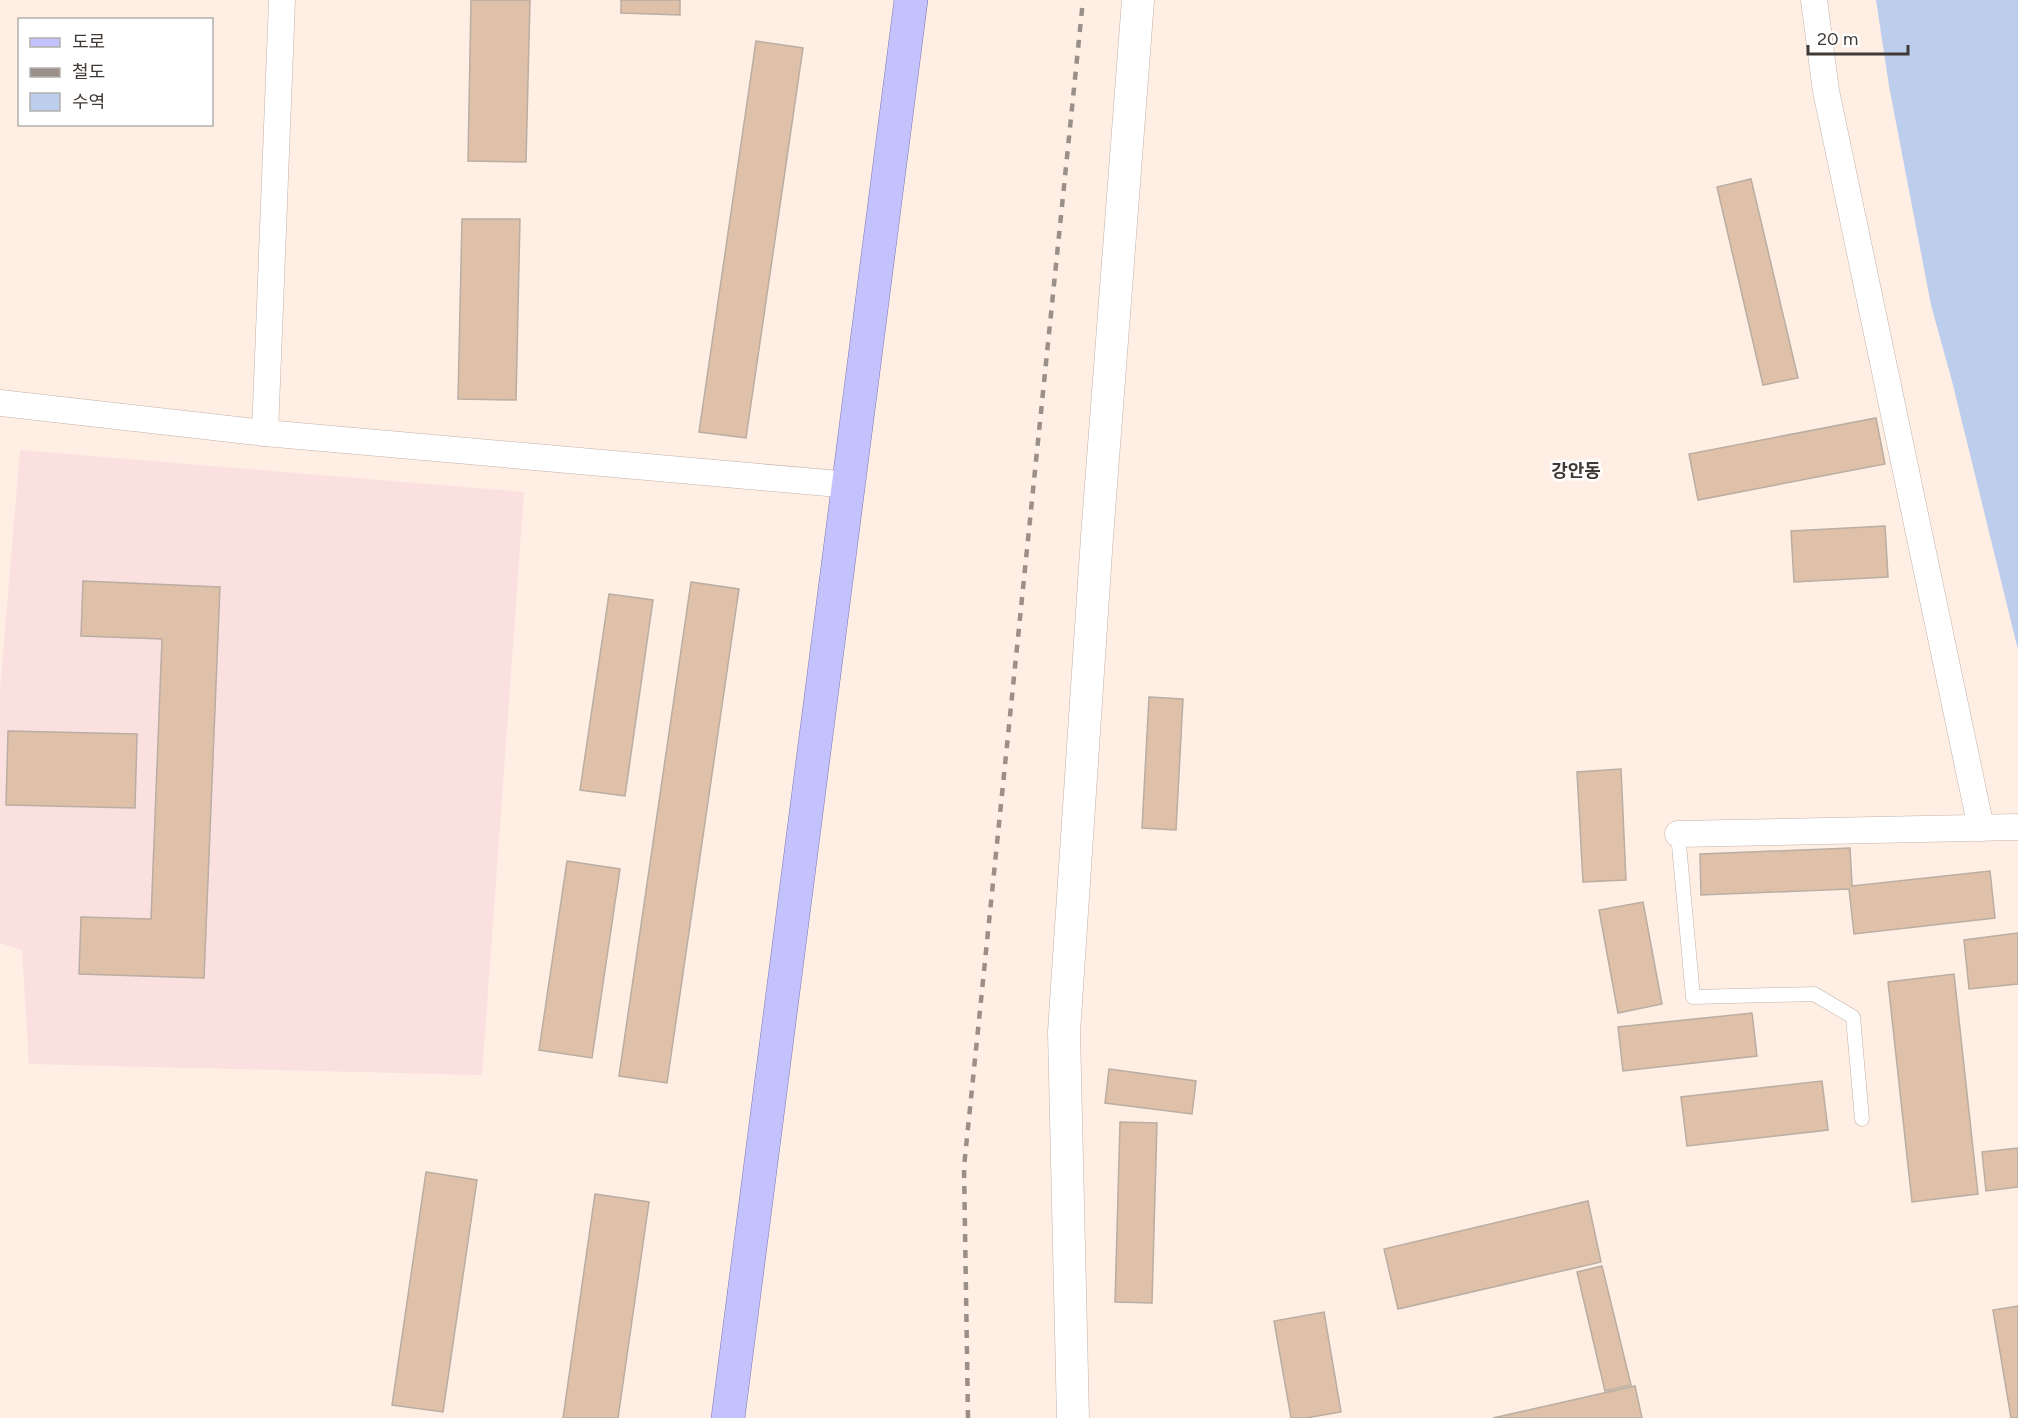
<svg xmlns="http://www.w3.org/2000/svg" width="2018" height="1418" font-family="Figtree,'Noto Sans KR',sans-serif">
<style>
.education{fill:#fbe0e0}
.water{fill:#bdcdec}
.building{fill:#dfc1a9;stroke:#baada1;stroke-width:1.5}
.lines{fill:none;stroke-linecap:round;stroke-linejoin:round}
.service-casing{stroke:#c1b2a9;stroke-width:15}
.minor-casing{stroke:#c1b2a9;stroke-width:27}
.tertiary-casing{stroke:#c1b2a9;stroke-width:33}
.primary-casing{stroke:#7b78b5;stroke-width:34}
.service{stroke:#fff;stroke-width:14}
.minor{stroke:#fff;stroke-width:26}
.tertiary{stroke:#fff;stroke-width:32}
.primary{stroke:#c3c2fc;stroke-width:33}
.rail{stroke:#9b9089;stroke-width:4.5;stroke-dasharray:8 8;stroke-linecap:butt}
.labels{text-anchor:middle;stroke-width:5;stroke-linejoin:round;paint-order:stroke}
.quarter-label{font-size:18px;font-weight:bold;fill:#403a36;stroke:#fff}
</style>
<rect width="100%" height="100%" fill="#ffeee4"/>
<path class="education" d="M20,450l504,42 -42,583 -453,-11 -7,-114 -22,-7v-254z"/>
<path class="water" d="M1876,0h142v650l-66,-269 -21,-76 -42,-219z"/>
<g class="building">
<path d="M471,0h59l-4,162 -58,-1z"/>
<path d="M621,0h59v15l-59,-2z"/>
<path d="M756,41l47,7 -57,390 -47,-6z"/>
<path d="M1751,179l47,199 -35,7 -46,-198z"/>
<path d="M462,219h58l-4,181 -58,-1z"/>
<path d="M1876,418l9,46 -187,36 -9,-46z"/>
<path d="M1885,526l3,51 -94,5 -3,-51z"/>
<path d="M83,581l137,6 -16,391 -125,-4 2,-57 70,2 11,-280 -81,-3z"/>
<path d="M691,582l48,7 -72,494 -48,-7z"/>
<path d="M609,594l44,6 -28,196 -45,-6z"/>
<path d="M1149,697l34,2 -7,131 -34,-2z"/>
<path d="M8,731l129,3 -2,74 -129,-3z"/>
<path d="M1621,769l5,111 -43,2 -6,-110z"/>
<path d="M1850,848l2,38 138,-15 5,47 -141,16 -5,-45 -148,6 -1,-41z"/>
<path d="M567,861l53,8 -28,189 -53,-8z"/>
<path d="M1643,902l19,102 -44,9 -19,-103z"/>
<path d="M2018,933v51l-49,5 -5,-49z"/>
<path d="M1954,974l24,220 -66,8 -24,-220z"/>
<path d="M1752,1013l5,43 -134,15 -5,-44z"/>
<path d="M1109,1069l87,12 -4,33 -87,-11z"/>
<path d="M1822,1081l6,49 -141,16 -6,-49z"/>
<path d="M1120,1122l37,1 -5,180 -37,-1z"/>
<path d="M2018,1148v39l-32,4 -4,-39z"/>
<path d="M426,1172l51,8 -34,232 -51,-7z"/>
<path d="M595,1194l54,8 -31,216h-55z"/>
<path d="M1588,1201l13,61 -203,47 -14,-60z"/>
<path d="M1602,1266l29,119 -26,6 -28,-119z"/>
<path d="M2018,1306v112h-7l-18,-108z"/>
<path d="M1324,1312l17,100 -35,6h-15l-17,-97z"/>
<path d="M1635,1386l7,32h-149z"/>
</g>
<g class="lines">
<g class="service-casing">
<path id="service" d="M1678,834l15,163 121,-3 39,23 9,102"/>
</g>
<g class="minor-casing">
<g id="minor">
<path d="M1814,0l12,91 155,737"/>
<path d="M0,403l265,30 585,52"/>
<path d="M265,433l17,-433"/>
<path d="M1678,834l340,-7"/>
</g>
</g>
<g class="tertiary-casing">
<path id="tertiary" d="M1073,1418l-9,-386 33,-495 41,-537"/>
</g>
<g class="primary-casing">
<path id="primary" d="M728,1418l183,-1418"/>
</g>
<use href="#service" class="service"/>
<use href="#minor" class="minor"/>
<use href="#tertiary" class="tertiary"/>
<use href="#primary" class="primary"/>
<path class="rail" d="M968,1418l-4,-251 119,-1167"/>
</g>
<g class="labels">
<g class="quarter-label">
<text x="1576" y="477">강안동</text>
</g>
</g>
<rect x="18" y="18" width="195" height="108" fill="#ffffff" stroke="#b3b0af" stroke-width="1.5"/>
<rect x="30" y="38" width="30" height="9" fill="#c3c2fc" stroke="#b3b0af" stroke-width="1.5"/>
<text x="72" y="48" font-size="18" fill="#403a36">도로</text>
<rect x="30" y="68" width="30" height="9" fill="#9b9089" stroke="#b3b0af" stroke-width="1.5"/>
<text x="72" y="78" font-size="18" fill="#403a36">철도</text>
<rect x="30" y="93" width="30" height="18" fill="#bdcdec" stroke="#b3b0af" stroke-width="1.5"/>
<text x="72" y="108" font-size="18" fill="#403a36">수역</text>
<path d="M1808 45v9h100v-9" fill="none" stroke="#403a36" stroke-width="3"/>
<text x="1817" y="45" font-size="18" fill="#403a36" stroke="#ffffff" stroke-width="4.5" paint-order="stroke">20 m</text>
</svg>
